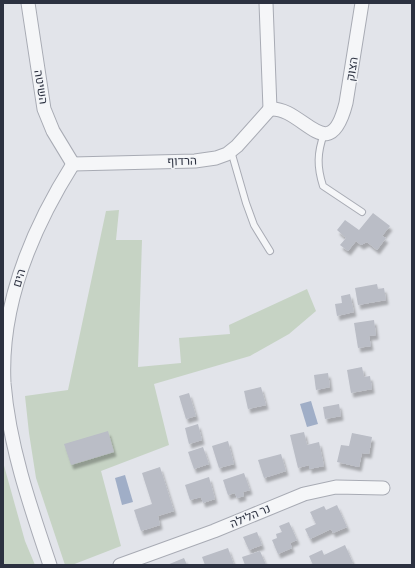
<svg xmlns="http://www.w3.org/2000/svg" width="415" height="568" font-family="'Source Sans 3',Heebo,sans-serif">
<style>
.green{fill:#c6d3c4}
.water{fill:#a0aec7}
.building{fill:#babdc6;filter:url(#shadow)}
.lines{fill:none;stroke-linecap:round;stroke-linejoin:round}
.service-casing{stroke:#a8abb4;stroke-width:8}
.minor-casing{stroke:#a8abb4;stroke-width:15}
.service{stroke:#f5f6f8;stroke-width:6}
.minor{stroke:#f5f6f8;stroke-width:13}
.labels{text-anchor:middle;stroke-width:3;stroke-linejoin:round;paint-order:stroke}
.street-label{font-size:12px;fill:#2c3140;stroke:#f2f4f7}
</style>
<defs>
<filter id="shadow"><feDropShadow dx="2.5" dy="4.5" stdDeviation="1" flood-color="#0004"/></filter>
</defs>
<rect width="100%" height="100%" fill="#e2e4ea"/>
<g class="green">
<path d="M119,210l-3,30h26l-4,127 43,-4 -2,-25 51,-4 -1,-9 78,-36 9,22 -27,23 -39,22 -96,28 15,61 -68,26 20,75 -49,19h-7l-29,-87 -7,-45 -4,-37 43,-6 38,-179z"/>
<path d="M3,462l22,79 10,24h-32z"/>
</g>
<g class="water">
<path d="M311,401l7,23 -11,3 -7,-23z"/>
<path d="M125,475l8,27 -11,3 -7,-27z"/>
</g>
<g class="building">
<path d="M373,213l17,13 -8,10 4,2 -9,12 -10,-8 -6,3 -5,-4 -8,10 -8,-6 6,-7 -9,-8 8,-10 14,10z"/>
<path d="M377,284l1,5 6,-1 2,12 -28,5 -3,-17z"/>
<path d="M350,294l4,18 -17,4 -2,-12 7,-1 -1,-7z"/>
<path d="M374,320l2,15 -7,1 2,10 -13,2 -4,-25z"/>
<path d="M362,367l2,10 6,-1 2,13 -21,4 -4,-23z"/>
<path d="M328,373l2,14 -14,3 -2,-15z"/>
<path d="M261,387l5,18 -18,4 -4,-18z"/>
<path d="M189,393l7,23 -10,3 -7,-23z"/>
<path d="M339,404l2,12 -16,3 -2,-12z"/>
<path d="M198,424l4,16 -13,4 -4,-16z"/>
<path d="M108,431l6,21 -43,13 -7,-21z"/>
<path d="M304,432l3,13 12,-3 5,24 -15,3v-4l-11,3 -8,-33z"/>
<path d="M352,433l20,4 -3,17 -7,-1 -3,14 -22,-5 4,-17 8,1z"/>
<path d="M228,441l6,23 -15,4 -7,-22z"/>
<path d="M203,447l6,17 -15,5 -6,-17z"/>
<path d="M281,454l5,17 -22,7 -6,-18z"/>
<path d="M160,467l14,44 -16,5 2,9 -19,6 -7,-21 18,-6 -10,-31z"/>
<path d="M244,473l6,17 -7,2 1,4 -7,2 -2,-5 -7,2 -5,-15z"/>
<path d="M209,477l6,22 -12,4 -2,-6 -11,3 -5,-15z"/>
<path d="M337,505l10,22 -14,6 -2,-4 -21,10 -5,-10 11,-5 -6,-12 14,-6 2,4z"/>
<path d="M289,522l8,18 -7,3 2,5 -14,6 -6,-14 5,-2 -1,-4 6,-2 -3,-6z"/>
<path d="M257,532l5,13 -13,5 -6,-13z"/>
<path d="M345,545l8,18 -6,2h-34l-4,-9 13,-6 2,5z"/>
<path d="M228,548l6,17h-29l-3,-8z"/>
<path d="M260,551l6,14h-21l-3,-8z"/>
<path d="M184,558l3,7h-20z"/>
</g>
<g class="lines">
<g class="service-casing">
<g id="service">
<path d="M324,134c-7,19 -7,33 -1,52l39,26"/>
<path d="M231,151l15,52 8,22 16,26"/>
</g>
</g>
<g class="minor-casing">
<g id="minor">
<path d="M28,3l16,106 9,22 20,33"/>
<path d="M266,3l4,106"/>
<path d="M270,109c33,-3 59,61 76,-6l16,-100"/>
<path d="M73,164l122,-3 21,-3 11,-4 10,-8 33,-37"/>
<path d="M50,565c-20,-59 -41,-120 -46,-182 -4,-79 28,-154 69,-219"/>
<path d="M120,565l94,-34 90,-37 32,-7 47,1"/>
</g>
</g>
<use href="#service" class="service"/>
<use href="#minor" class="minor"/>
</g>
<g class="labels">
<g class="street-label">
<text transform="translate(352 69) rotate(-81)" y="4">הצוק</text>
<text transform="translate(41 87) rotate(81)" y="4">השיטה</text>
<text transform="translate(182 161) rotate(-2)" y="4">הרדוף</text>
<text transform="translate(19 278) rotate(-74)" y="4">הים</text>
<text transform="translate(250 516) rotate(-23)" y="4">נר הלילה</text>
</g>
</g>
<rect width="415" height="568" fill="none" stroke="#2c3140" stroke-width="8"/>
</svg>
